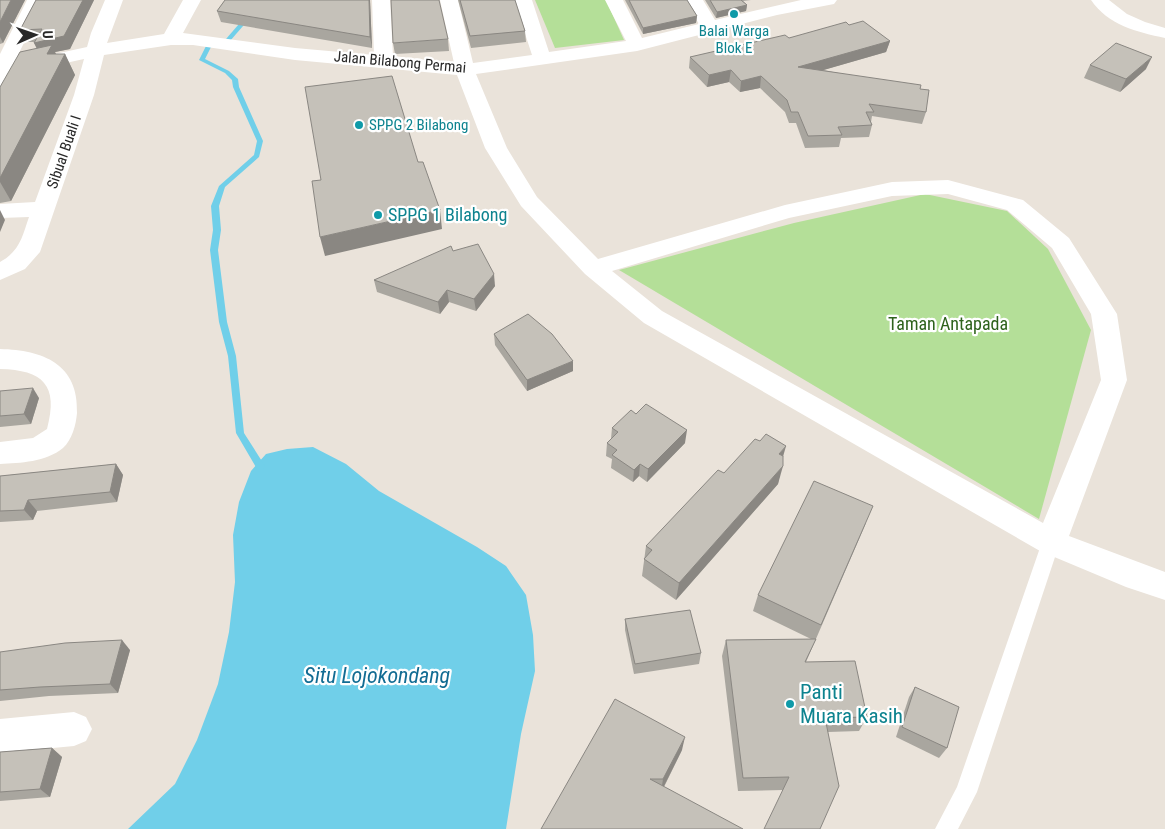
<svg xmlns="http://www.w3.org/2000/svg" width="1165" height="829" font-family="'Roboto Condensed',sans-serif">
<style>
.green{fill:#b4df98}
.water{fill:#70cfe9}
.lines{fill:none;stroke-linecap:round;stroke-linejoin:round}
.stream{fill:#70cfe9;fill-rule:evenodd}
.lane{fill:#fff;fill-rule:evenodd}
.street{fill:#fff;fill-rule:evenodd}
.wall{fill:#a9a69f}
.shaded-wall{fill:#8a8782}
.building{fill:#c5c1b9;stroke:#8a8782}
.culture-dot{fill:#0f9aa8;stroke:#fff;stroke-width:2}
.labels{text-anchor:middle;stroke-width:4.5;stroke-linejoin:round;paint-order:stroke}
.far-culture-label{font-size:15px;fill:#0d838f;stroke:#fff}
.far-street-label{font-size:15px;fill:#282828;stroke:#fff}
.culture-label{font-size:18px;fill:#0d838f;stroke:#fff;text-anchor:start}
.park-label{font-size:18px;fill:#2e621c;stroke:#fff}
.near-culture-label{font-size:21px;fill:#0d838f;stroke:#fff;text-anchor:start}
.near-water-label{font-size:22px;font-style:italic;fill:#126c93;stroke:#fff}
</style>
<rect width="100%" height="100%" fill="#eae3da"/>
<g class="green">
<path d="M535,0h71l18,40 -69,8z"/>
<path d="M925,194l82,17 41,38 43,81 -52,189 -420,-249 175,-47z"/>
</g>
<path class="water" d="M313,447l33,17 33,27 98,56 29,19 20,29 7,40 2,36 -14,63 -15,95h-378l47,-45 22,-44 21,-56 11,-52 6,-50 -2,-47 6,-33 12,-31 15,-17 21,-5z"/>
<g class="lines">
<g class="stream">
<path d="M245,17l5,1 -20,23h-4v-2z"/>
<path d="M206,46l5,1 -6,12 24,12 9,8 1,8 24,54 -4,16 -34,30 -6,19 2,24 -3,20 9,72 9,34 8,77 21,33 -2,3h-6l-21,-36 -8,-77 -9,-34 -9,-72 3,-20 -2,-24 8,-20 35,-31 3,-14 -24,-54 -1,-7 -7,-7 -26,-13z"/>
</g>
<path class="lane" d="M1051,534l6,3 3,5 -83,250 -19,37h-23l22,-42 85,-245 3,-5z"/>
<g class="street">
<path d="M27,0h18l-27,55v7l69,-15 4,-14 14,-33h18l-16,43 57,-9 19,-34h18l-18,33 112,15 79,7 -2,-55h18l3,56 61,7 -14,-63h18l15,63 59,-8 -18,-55h18l17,52 77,-11 -21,-41h18l19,38 57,-14 -14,-24h18l12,20 86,-20h36l-3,4 -57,11 -140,36 -161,23 31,74 30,49 61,62 187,-54 107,-23 56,-2 75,20 46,38 48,76 10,66 -58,156 96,36v28l-39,-13 -86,-36 -396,-228 -59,-49 -64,-68 -36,-58 -28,-73 -162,-15 -102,-15h-22l-67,10 -10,40 -54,157 -15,17 -25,11v-18c20,-11 22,-25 29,-45l-29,1v-14l35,-2 39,-107 10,-36 -69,15 -7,14 -8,2v-36zM948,194l59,16 45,38 39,66 10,66 -58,143 -381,-212 -50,-40 177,-53 103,-22z"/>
<path d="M1091,0h18l18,14 18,8 20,6v10c-28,-6 -57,-13 -74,-38z"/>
<path d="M0,349c43,1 79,15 77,64 -1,12 -5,27 -14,35 -17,14 -43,15 -63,16v-22l33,-4 14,-9c12,-44 -4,-59 -47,-60z"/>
<path d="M74,712l12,5 6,12 -6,12 -12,5 -74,7v-34z"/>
</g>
</g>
<g class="wall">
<path d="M0,0h25l-22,43 -3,1z"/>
<path d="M36,0h58l-24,49 -15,3 1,2h9l10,21 -64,126 -11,2v-116l37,-39 -2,-6h-9l-6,-12z"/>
<path d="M225,0h145l2,48 -151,-26 -4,-11z"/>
<path d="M458,0h57l10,31 1,11 -55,6z"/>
<path d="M625,0h62l10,16 -1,7 -53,11z"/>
<path d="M705,0h46l-8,1 4,4 -1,6 -30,7z"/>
<path d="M849,25l41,16 -4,11 -63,18 97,19 6,23 -4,12 -50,-8 -1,6 1,3 -3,12 -28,1 -2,9 -34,1 -9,-25h-7l-4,-11 -25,-24 -20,4 -11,-10 -22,5 -18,-19 1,-11 99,-19z"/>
<path d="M448,39l1,12 -54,3 -2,-11z"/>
<path d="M1090,65l56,4 -26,23 -36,-14z"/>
<path d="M453,251l42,35 -19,25 -27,-9 -9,12 -63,-22 -3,-12z"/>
<path d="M494,334l79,37 -46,20 -32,-46z"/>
<path d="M0,391l39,7 -8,26 -31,3z"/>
<path d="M612,428l73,15 -38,39 -8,-6 -6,6 -22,-14 1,-9 -6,-3 1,-13 4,-4z"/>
<path d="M783,458l-5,26 -102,116 -34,-24 4,-30 78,-73z"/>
<path d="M116,464l7,11 -6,27 -80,9 -4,9 -33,2v-46z"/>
<path d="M866,523l-60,139 61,55 -8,14 -31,1 -45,58 -45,1 -16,-135 4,-16 85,-1 -58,-28 5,-16z"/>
<path d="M625,619l76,34 -2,11 -65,10 -9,-44z"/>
<path d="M130,650l-12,43 -69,3 -49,5v-49z"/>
<path d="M915,687l32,61 -8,10 -43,-21 13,-40z"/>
<path d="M52,748l10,9 -12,40 -50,4v-49z"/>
<path d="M682,750l-18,37 -123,42z"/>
</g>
<g class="shaded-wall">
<path d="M11,0h14l-22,43 -3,-6v-15z"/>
<path d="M83,0h11l-24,49 -15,3 5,12 5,-10 10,21 -64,126 -11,-19v-4l40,-123 -6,-12z"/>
<path d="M369,0h1l2,48 -2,-11z"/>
<path d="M747,5l-1,6 -30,7 1,-6z"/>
<path d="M697,16l-1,7 -53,11v-6z"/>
<path d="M890,41l-4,11 -90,26 2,-11z"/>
<path d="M1152,57l-6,12 -26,23 6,-13z"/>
<path d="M731,70l-2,12 -22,5 2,-12z"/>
<path d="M761,76l-1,12 -20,4 1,-11z"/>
<path d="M0,210l5,10 -5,12z"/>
<path d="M440,210l2,19 -117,27 -5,-19z"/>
<path d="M494,274l1,12 -19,25 -2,-12z"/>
<path d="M447,290l2,12 -9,12 -2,-12z"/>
<path d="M573,361v10l-46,20v-11z"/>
<path d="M33,388l6,10 -8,26 -7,-10z"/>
<path d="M687,430l-2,13 -38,39 1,-13z"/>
<path d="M786,446l-5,18 -2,-10z"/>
<path d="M116,464l7,11 -6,27 -7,-10z"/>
<path d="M640,464l-1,12 -6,6 1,-12z"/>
<path d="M783,466l-5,18 -102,116 3,-17z"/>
<path d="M28,500l9,11 -4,9 -9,-10z"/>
<path d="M122,640l8,10 -12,43 -8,-9z"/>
<path d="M685,737l-3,13 -21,42 2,-13z"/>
<path d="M52,748l10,9 -12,40 -10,-8z"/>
</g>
<g class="building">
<path d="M0,0h11l-11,22z"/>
<path d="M36,0h47l-19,36 -30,7 8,-14 -22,1z"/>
<path d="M225,0h144l1,37 -153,-26z"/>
<path d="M391,0h48l9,39 -55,4z"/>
<path d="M460,0h55l10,31 -55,5z"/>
<path d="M629,0h58l10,16 -54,12z"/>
<path d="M710,0h31l6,5 -30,7z"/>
<path d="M863,21l27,20 -92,26 123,18 -1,4 9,1 -3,22 -57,-8 5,8h-8l6,13 -34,2 4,8 -34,1 -10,-24h-7l-4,-12 -26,-24 -20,5 -10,-11 -22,5 -19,-18 95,-22 4,3 57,-16 3,3z"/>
<path d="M1116,43l36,14 -26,22 -36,-14z"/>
<path d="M52,45l-5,9h18l-65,124v-91l20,-35z"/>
<path d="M392,76l26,86h5l17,48 -120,27 -8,-56 9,-1 -16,-93z"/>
<path d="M478,244l16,30 -20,25 -27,-9 -9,12 -64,-22 77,-34 2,5z"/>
<path d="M528,314l24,20 21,27 -46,19 -33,-46z"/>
<path d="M33,388l-9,26 -24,2v-25z"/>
<path d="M646,404l41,26 -39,39 -8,-5 -6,6 -22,-15 5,-5 -10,-7 11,-11 -6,-4 19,-18 5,4z"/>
<path d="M766,434l20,12 -7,8 4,2v10l-104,117 -35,-24 8,-9 -6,-4 72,-76 6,3 31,-34 5,2z"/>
<path d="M116,464l-6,28 -82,8 -4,10 -24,1v-35z"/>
<path d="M814,481l59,25 -52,119 -63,-30z"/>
<path d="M690,610l11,43 -66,11 -10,-45z"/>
<path d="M816,639l-11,23 50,-1 12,56 -42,1 14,68 -19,43h-56l25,-52 -46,1 -17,-138z"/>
<path d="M122,640l-12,44 -70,3 -40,3v-38l65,-9z"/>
<path d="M915,687l44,20 -12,41 -45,-21z"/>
<path d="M615,699l70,38 -22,42h-13l93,50h-202z"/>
<path d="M52,748l-12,41 -40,3v-40z"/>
</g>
<g class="culture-dot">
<circle cx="734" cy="14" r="5"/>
<circle cx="359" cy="125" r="5"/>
<circle cx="378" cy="215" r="5"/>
<circle cx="790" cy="704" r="5"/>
</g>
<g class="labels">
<g class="far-culture-label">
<text x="734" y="36">Balai Warga<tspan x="734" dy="17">Blok E</tspan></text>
<text x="369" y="130" text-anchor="start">SPPG 2 Bilabong</text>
</g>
<g class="far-street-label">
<text transform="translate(400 62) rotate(5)" y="5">Jalan Bilabong Permai</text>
<text transform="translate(64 152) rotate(-71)" y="5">Sibual Buali I</text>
</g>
<g class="culture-label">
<text x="388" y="221">SPPG 1 Bilabong</text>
</g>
<g class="park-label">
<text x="948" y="330">Taman Antapada</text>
</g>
<g class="near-culture-label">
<text x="800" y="699">Panti<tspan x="800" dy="24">Muara Kasih</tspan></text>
</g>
<g class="near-water-label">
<text x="377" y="683">Situ Lojokondang</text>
</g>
</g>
<g transform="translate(35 35) rotate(88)" stroke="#ffffff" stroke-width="4" paint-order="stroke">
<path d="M0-4L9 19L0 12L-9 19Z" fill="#282828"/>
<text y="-8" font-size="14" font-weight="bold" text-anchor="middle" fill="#282828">U</text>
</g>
</svg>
